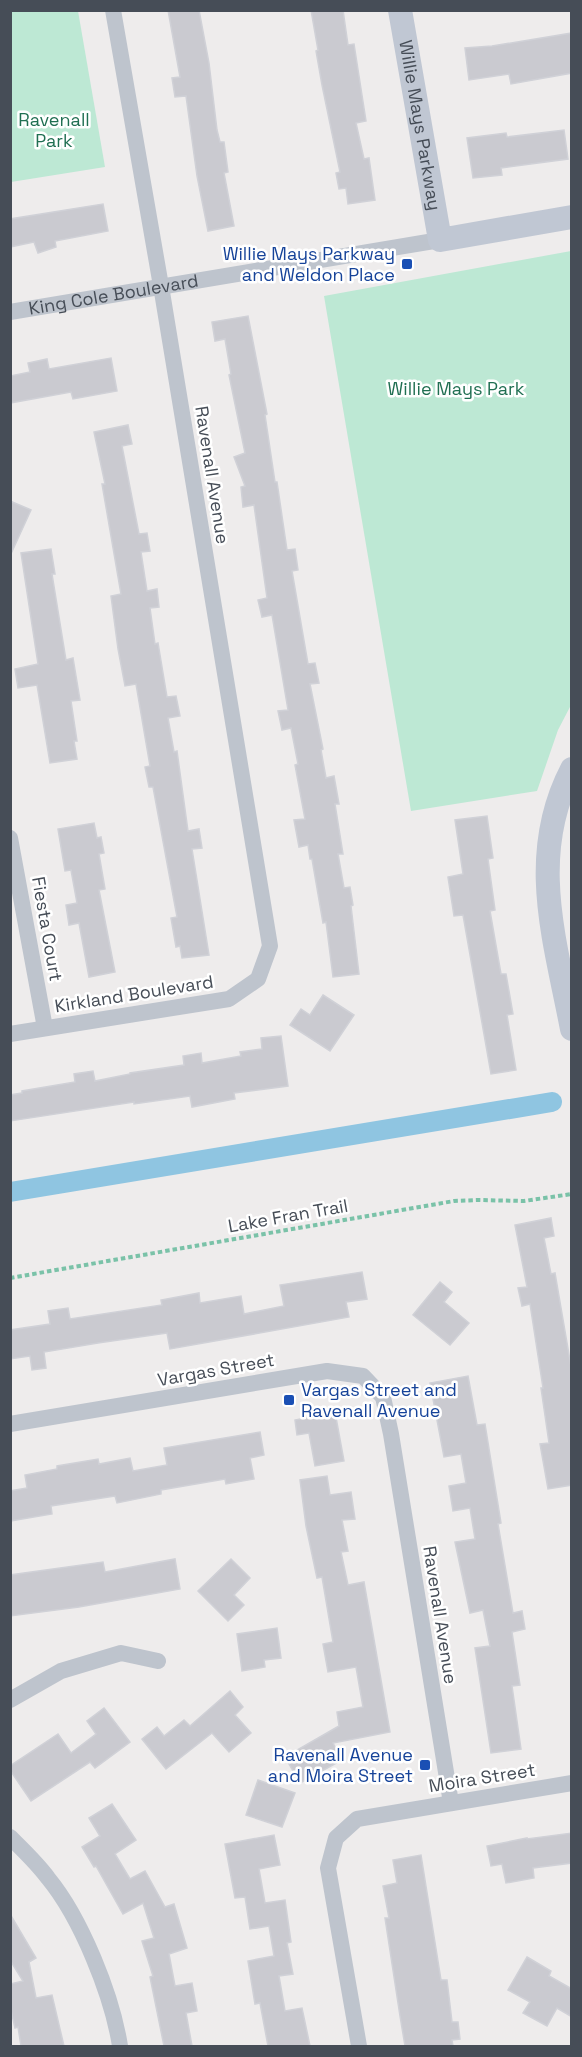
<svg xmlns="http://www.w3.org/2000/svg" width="582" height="2057" font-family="'Space Grotesk',sans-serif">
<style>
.green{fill:#bde8d4}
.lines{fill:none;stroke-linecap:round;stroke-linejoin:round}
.canal{stroke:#8fc5e1;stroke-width:20}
.building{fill:#cacad0;stroke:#d0d1d7;stroke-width:1.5}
.path{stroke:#7ac2a8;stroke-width:4;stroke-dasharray:4.5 3;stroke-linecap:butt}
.street{stroke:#bec4cd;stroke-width:16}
.secondary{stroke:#c0c7d3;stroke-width:24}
.transit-dot{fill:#1a4fb4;stroke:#fff;stroke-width:2}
.labels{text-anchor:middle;stroke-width:5;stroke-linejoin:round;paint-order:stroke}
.park-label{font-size:18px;fill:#206f52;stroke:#fff}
.street-label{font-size:18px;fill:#464d57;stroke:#fff}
.transit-label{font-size:18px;fill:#164399;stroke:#fff;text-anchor:end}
</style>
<rect width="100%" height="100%" fill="#eeecec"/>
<g class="green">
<path d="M43,10l35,1 27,156 -94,15v-171z"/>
<path d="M571,251v454l-13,25 -21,61 -126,20 -87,-515z"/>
</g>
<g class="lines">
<path class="canal" d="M10,1192l542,-90"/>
</g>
<g class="building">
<path d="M168,10h31l10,53 8,67 3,12h4l4,30 -4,1 10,53 -26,5 -11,-55 -11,-80 -11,1 -3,-19 8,-1z"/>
<path d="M311,10h32l5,35 6,-1 12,77 -10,2 8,36 5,-1 6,42 -27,4 -2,-16 -7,1 -3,-16 4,-1 -18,-87 -6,-34 2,-1z"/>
<path d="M572,33v40l-61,11 -2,-10 -40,6 -4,-32 27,-2z"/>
<path d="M564,130l4,29 -67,9 1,7 -29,3 -6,-40 39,-5 1,4z"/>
<path d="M103,204l5,27 -53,10 1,6 -18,6 -4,-11 -24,5v-28z"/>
<path d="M248,316l19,98 -2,1 10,67h2l10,68 8,-1 3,21 -6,1 16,93 7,-1 4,20 -9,1 13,65 -2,1 5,28 8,-2 5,28h-4l8,50h-5l6,34 6,-1 3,18 -2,1 8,68 -26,3 -7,-55 -3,1 -11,-64h-2l-2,-14 -9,2 -5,-27 11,-1 -10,-54 3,-1 -7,-36 -9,2 -4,-19 10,-1 -16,-95 -10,2 -4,-17 9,-2 -13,-93 -11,2 -2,-20 4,-1 -11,-29 11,-4 -16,-78 2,-1 -6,-35 -10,2 -3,-19z"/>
<path d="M111,358l6,33 -44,8 -2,-7 -61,11v-27l20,-4 -2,-9 19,-4 2,10z"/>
<path d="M128,425l4,19 -10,2 17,88 8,-1 3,18 -9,1 6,39 10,-2 2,18 -9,1 5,36 3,-1 9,54 9,-1 4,20 -12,2 6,34 3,-1 11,80 11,-2 3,19 -10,1 17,106 -27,3 -2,-12 -4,1 -5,-29 6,-1 -24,-130h-4l-4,-20 5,-1 -14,-82 -11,2 -7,-37 -7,-53 10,-2 -19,-110h3l-11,-52z"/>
<path d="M10,501l21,9 -21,46z"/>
<path d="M51,549l4,25h-3l14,86 7,-2 7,42 -9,1 6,40h-3l3,18 -27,4 -13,-78 -19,3 -3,-19 23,-5 -17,-111z"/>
<path d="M487,816l6,42 -5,1 7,51 -5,1 11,63h5l7,40 -6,1 9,55 -25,4 -28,-159 -9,1 -6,-39 15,-3 -8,-54z"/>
<path d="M94,823l3,15 4,-1 3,16 -5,1 6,35 -6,1 16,82 -26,5 -10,-54 -10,2 -3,-20 11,-2 -6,-33 -6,1 -7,-42z"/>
<path d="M323,995l31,20 -24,36 -40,-26 11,-16 9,6z"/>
<path d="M281,1036l7,50 -54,7 1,6 -43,8 -2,-11 -56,8v-2l-124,19v-26l12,-2v-2l53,-9 -1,-8 19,-3 2,10 35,-7v-1l54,-8 -1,-9 18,-3 1,10 39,-7 -1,-4 22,-3 -1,-11z"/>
<path d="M551,1218l3,18 -10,2 7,36 4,-1 17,99v113l-24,4 -8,-45 9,-1 -8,-55h2l-13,-84 -8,2 -4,-18 9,-1 -12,-62z"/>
<path d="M362,1272l5,27 -21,3 3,15 -179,32 -3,-16 -69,10 -54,9 2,16 -14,2 -2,-14 -20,3v-29l40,-6 -2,-13 20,-3 2,11 92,-14 -1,-5 38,-7 1,10 41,-7 3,18 40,-8 -4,-21z"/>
<path d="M440,1282l12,10 -8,10 25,21 -19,22 -37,-30z"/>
<path d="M468,1376l9,49 8,-1 16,99 -3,1 15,89 9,-2 3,18 -13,3 8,53 -8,1 9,63 -30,4 -16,-105 15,-2 -7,-36 -13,3 -15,-71 20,-3 -5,-31 -17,3 -4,-25 17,-3 -5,-29 -17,3 -14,-74z"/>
<path d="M335,1412l9,49 -29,5 -6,-33 -12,2 -2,-15z"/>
<path d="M260,1432l4,23 -14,3 4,21 -28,5 -1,-5 -64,11v4l-44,9 -2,-7 -64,10 1,8 -42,7v-30l17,-3 -2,-13 32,-6v-3l41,-7 1,5 31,-6 3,13 34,-6 -3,-17z"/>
<path d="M327,1476l3,19 21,-3 4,27 -13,1 6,31 -7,1 7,33 16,-3 26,150 -57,11 9,17 -42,23 -15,-26 54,-31 -2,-14 26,-5 -7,-40 -28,5 -5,-28 10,-2 -11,-65 -5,1 -11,-52 -6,-46z"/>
<path d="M175,1559l5,30 -101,18 -69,9v-41l93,-13 2,10z"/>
<path d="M231,1559l19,19 -16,17 10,10 -16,16 -30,-30z"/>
<path d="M277,1628l4,30 -17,2 1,7 -23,4 -5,-37z"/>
<path d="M230,1691l13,16 -8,8 16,18 -22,19 -17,-19 -46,36 -24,-30 15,-12 7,9 20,-16 6,6z"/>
<path d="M104,1708l26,34 -35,26 -5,-6 -59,39 -21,-31v-4l48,-32 13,19 25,-19 -9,-13z"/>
<path d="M258,1780l37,13 -13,34 -36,-12z"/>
<path d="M112,1804l24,36 -21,14 15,25 15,-8 20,36 9,-3 13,44 -18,6 6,32 17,-3 5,28 -11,2 6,33h-28l-14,-69 3,-1 -11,-35 12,-3 -11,-35 -20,11 -27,-48 -2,1 -12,-20 18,-11 -11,-18z"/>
<path d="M572,1833v30l-39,5 1,10 -28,5 -4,-19 -11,2 -4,-20 40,-8v1z"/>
<path d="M274,1835l6,30 -21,4 6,34 20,-3 6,42 -4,1 6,31 -14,2 6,35 17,-3 8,38h-42l-8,-43 -5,1 -7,-43 26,-5 -5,-30 -19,3 -5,-32 -10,1 -10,-54z"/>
<path d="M421,1855l20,125h6l5,42h6l2,17 -8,1 1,6h-48l-5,-30 -15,-98h4l-6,-32 14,-3 -4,-23z"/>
<path d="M10,1914l26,44 -7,4 7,36 16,-3 12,51h-43l-3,-19 -3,1 -5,-22v-22l13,-3 -13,-21z"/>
<path d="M527,1957l24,14 -2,5 23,13v28l-15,-9 -10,18 -24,-13 7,-11 -22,-12z"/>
</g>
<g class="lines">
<path class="path" d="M10,1278l444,-77 24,-1 46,1 48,-7"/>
<g class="street">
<path id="s1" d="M10,312l430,-72"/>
<path d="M10,838l35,190"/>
<path d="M10,1034l219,-35 29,-20 12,-33 -109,-660 -48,-276"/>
<path d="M10,1424l317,-53 36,5 20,21 8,37 60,369"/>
<path d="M10,1700l51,-29 60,-18 37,8"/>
<path d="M10,1837c13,13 27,26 38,41 33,40 64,117 72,168"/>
<path d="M359,2046l-31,-178 8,-30 21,-19 215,-36"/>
</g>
<g class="secondary">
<path id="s2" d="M400,10l40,230 132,-23"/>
<path d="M572,769c-45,86 -17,171 0,260"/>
</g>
</g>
<g class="transit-dot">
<rect x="401" y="258" width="12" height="12" rx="3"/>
<rect x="283" y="1394" width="12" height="12" rx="3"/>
<rect x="419" y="1759" width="12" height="12" rx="3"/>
</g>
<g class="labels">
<g class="park-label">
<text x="54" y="126">Ravenall<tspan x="54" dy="21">Park</tspan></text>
<text x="456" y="395">Willie Mays Park</text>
</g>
<g class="street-label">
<text dy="6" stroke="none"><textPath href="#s2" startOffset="117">Willie Mays Parkway</textPath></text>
<text dy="6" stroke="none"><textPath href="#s1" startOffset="105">King Cole Boulevard</textPath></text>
<text transform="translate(212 475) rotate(81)" y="6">Ravenall Avenue</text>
<text transform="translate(47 929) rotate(80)" y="6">Fiesta Court</text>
<text transform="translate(134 994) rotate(-9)" y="6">Kirkland Boulevard</text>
<text transform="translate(288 1216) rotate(-10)" y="6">Lake Fran Trail</text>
<text transform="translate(216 1370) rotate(-10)" y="6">Vargas Street</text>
<text transform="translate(440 1615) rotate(81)" y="6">Ravenall Avenue</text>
<text transform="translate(482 1778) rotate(-9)" y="6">Moira Street</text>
</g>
<g class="transit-label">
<text x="395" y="260">Willie Mays Parkway<tspan x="395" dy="21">and Weldon Place</tspan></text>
<text x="301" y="1396" text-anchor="start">Vargas Street and<tspan x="301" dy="21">Ravenall Avenue</tspan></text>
<text x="413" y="1761">Ravenall Avenue<tspan x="413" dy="21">and Moira Street</tspan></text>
</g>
</g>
<rect width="582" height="2057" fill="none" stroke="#464d57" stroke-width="24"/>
</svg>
